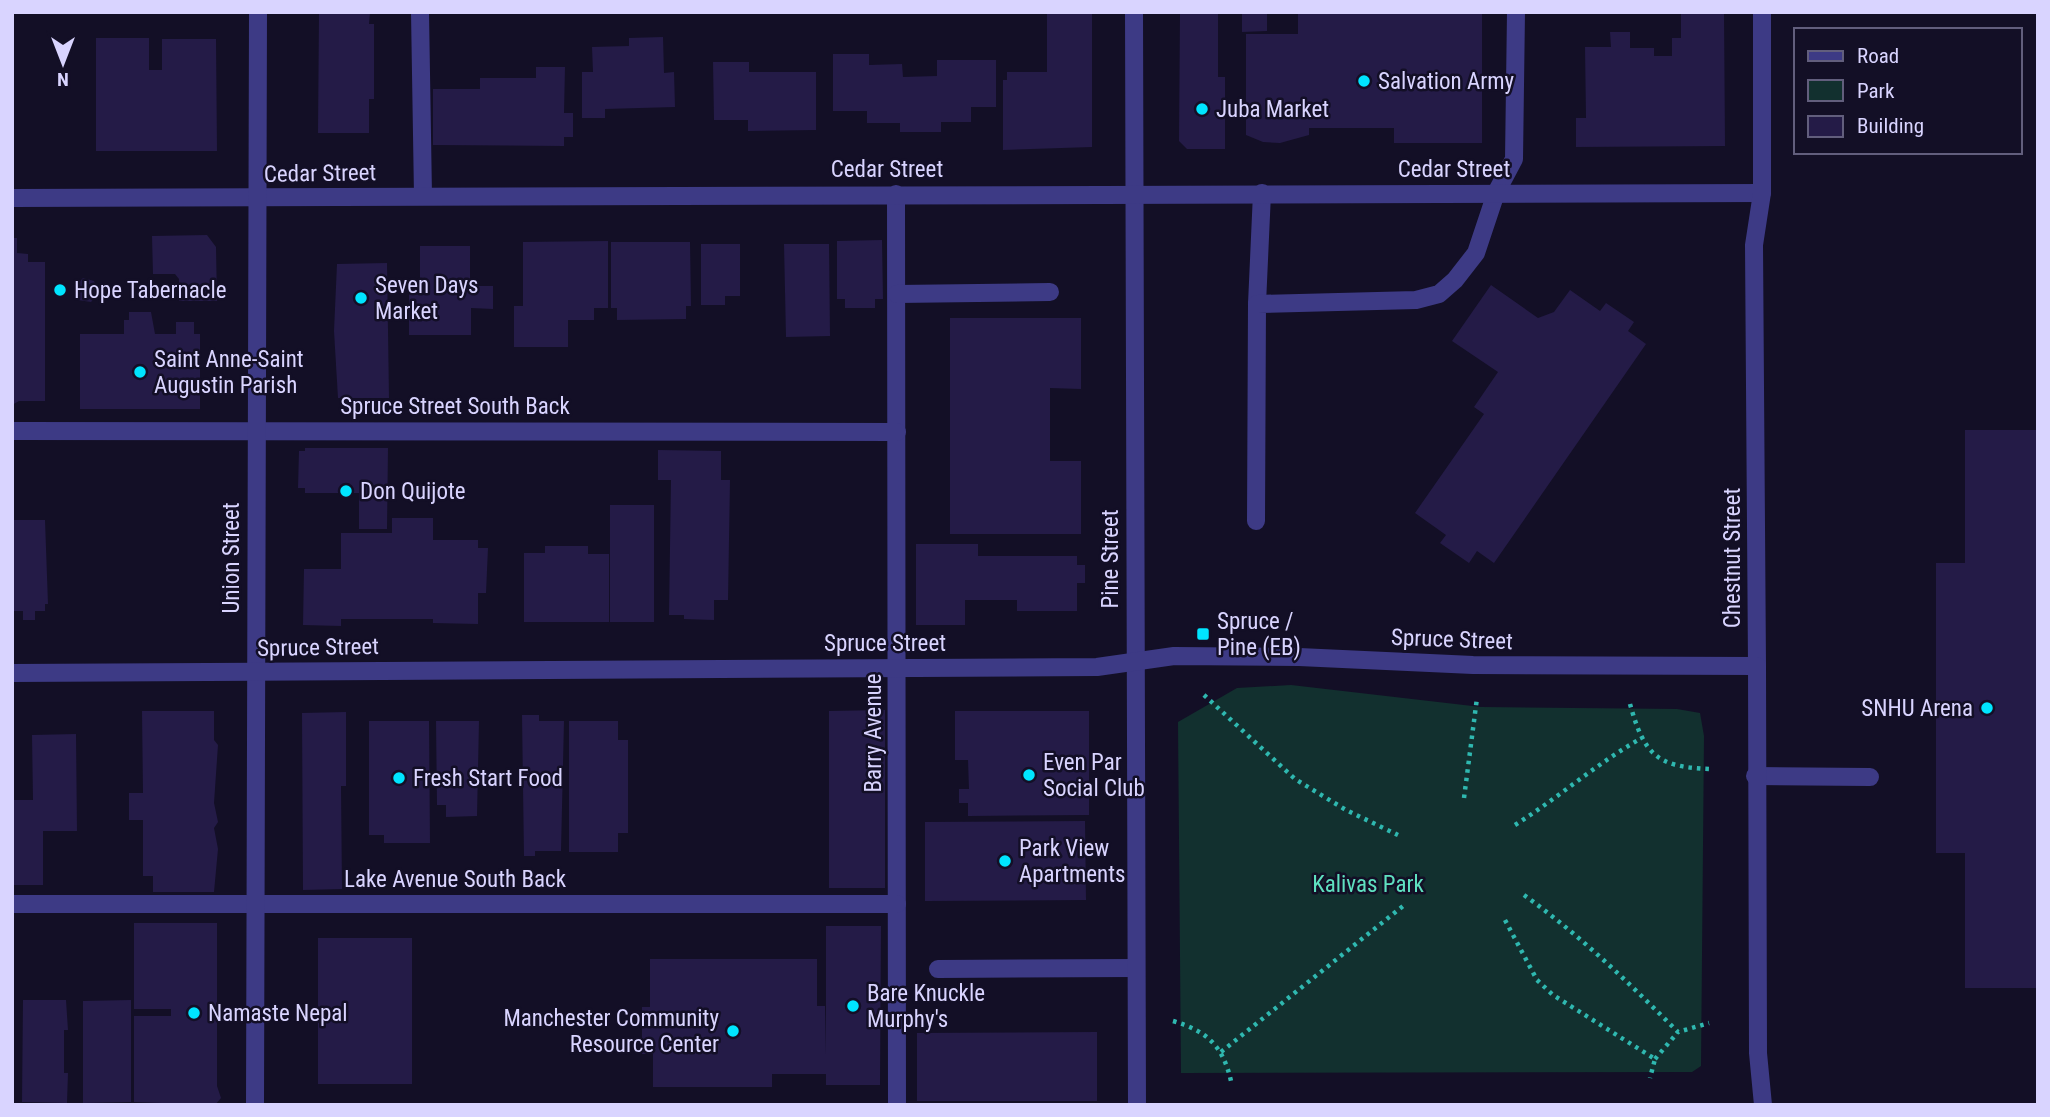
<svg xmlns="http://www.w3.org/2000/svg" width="2050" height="1117" font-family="'Roboto Condensed',sans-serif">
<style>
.green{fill:#12302f}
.building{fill:#241b47}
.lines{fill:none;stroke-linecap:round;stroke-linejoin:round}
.path{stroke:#2fb8b0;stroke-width:4.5;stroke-dasharray:3.5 5;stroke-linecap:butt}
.service{stroke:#3d3a85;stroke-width:18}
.minor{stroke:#3d3a85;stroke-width:18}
.tertiary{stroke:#3d3a85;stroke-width:18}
.poi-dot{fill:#00e5ff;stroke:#130f26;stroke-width:2.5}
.labels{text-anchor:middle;stroke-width:5;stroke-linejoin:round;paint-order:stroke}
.poi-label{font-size:23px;fill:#d9d4ff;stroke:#130f26;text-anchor:start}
.street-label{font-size:23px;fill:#d9d4ff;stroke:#130f26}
.park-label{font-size:23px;fill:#5fe0c0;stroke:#130f26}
</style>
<rect width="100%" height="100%" fill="#130f26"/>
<path class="green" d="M1291,685l190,22 196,2 23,4 4,23 -3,330 -9,6 -511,1 -3,-351 59,-34z"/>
<g class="building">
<path d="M319,12h51l-1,12h5v75h-5v34h-51z"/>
<path d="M1047,12h45v135l-89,3v-70h4v-8h40z"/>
<path d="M1180,12h38v65h7v72h-38l-8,-8z"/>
<path d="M1242,12h25v19l-25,1z"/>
<path d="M1298,12h184v131h-88v-15h-85v7l-29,8 -17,-1 -17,-7v-101h52z"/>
<path d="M1681,12h43l1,134 -149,1v-29h10l-1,-71h26l-1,-15h20v16h24v8h18v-18h9z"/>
<path d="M663,37l1,36 10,-1 1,35 -70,2v9h-23v-46h11l-1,-25 37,-1v-8z"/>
<path d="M96,38h53v32h13v-31h54l1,112h-121z"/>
<path d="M833,54h36v11l33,-1 1,13 34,-1v-16h59v47h-25v15h-30v10h-41v-9h-33v-12h-34z"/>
<path d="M713,62h36v10h67v58l-68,1v-11h-34z"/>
<path d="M536,67h29l-1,46h9v24h-9v9l-131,-1v-56h47v-11h56z"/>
<path d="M207,235l9,12 1,54h-38v-22l-4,-5h-22l-1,-38z"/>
<path d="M12,238h5v15l11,1v8h17v139h-26l-7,4z"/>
<path d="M882,240l1,59h-8v9h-30v-9h-8v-58z"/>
<path d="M608,241v67h-14v12h-26v27h-54v-41h9v-64z"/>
<path d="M611,242h79l1,64h-5v13l-69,1v-12h-6z"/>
<path d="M701,244h39v52h-15v9h-24z"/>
<path d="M784,244h45l1,92 -44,1z"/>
<path d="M420,246h50v40h23v23l-22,-1v27h-62v-51h11z"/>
<path d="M387,263l2,135h-51l-4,-67 3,-67z"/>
<path d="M83,278l11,3 5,12 -8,9 -13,-2 -4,-12z"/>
<path d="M1491,285l47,33 16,-6 16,-22 30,21 6,-8 28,19 -6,9 18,13 -152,219 -17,-12 -8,12 -29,-20 6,-8 -31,-22 69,-99 -10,-7 24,-35 -46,-31z"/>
<path d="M129,312h22l4,22h21v-12h18v12h6v75h-120v-75h44v-14h5z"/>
<path d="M950,318h131v71l-31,-1v73h31v73h-131z"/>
<path d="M1965,430h73v558h-73v-135h-29v-290h29z"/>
<path d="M305,448h83l-1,81h-28v-36h-54v-5h-7l1,-37h6z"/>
<path d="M658,450l63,1v29h9l-2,120h-14v20l-30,-1v-4h-15l2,-135h-13z"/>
<rect x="610" y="505" width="44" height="117"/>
<path d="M392,518h41v22h45v8h10l-2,45h-8v31l-45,-1v-4h-92v7l-38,-1 1,-56h37v-36h51z"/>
<path d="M12,520h33l3,84h-3v7h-10v9h-12v-9h-11z"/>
<path d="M916,544h62v12h99v9h8v18h-8v28h-60v-11h-52v25h-49z"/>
<path d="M545,546h43v8h21v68h-85v-69h21z"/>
<path d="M885,710v178h-56v-177z"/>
<path d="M142,711h72v29l4,5 -4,58 4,19 -4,6 4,21 -4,43h-61v-16h-10v-56h-14v-27h14z"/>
<path d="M955,711h134v104l-121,1v-13h-9v-14h10l-1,-29h-13z"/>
<path d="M346,712v74h-5l1,103 -39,1 -1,-177z"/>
<path d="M522,715h17v6h25l-3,130h-26v5h-11z"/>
<path d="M369,721h60l1,122h-46v-8h-15z"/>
<path d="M436,721h43l-2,95 -31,1v-12h-9z"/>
<path d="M569,721h49v19h10v93h-10v19h-49z"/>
<path d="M76,734l1,97h-34v54h-31v-85h21l-1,-65z"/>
<path d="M1085,821l1,79 -161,1v-79z"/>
<path d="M134,923h83v163l4,12 -6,7 -81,-3v-86h37v-7h-37z"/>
<path d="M826,926h55l-1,159h-54v-11h-54v13h-119v-33h-11v-47h8v-48h167v47h8l1,49z"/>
<rect x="318" y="938" width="94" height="146"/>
<path d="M23,1000h43l2,30h-4v43h4l-1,30 -45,-1z"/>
<path d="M131,1000v102l-48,1v-102z"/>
<path d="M1097,1032v69h-180v-68z"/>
</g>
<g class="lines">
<g class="path">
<path d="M1204,695l91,84 51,31 52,25"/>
<path d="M1630,704c14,50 26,63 79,65"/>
<path d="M1464,798l13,-100"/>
<path d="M1515,825c43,-27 81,-61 125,-86"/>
<path d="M1524,895c57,41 105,88 154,137l31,-9"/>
<path d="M1505,920l32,60 16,15 102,64 -5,19"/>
<path d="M1173,1021c34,10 50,25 58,60"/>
<path d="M1221,1052l182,-146"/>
<path d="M1655,1059l23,-27"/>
</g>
<g class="service">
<path d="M420,12l3,184"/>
<path d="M896,194l1,911"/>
<path d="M897,294l153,-2"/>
<path d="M1257,304l5,-111"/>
<path d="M12,431l885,1"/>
<path d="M1256,521l1,-217 159,-4 23,-6 16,-14 21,-27 20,-60 18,-34 2,-147"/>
<path d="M1755,776l115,1"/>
<path d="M12,904h885"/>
<path d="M938,969l197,-1"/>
</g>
<g class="minor">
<path d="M1134,12l3,1093"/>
<path d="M12,198l1750,-5"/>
<path d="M1757,666l-3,-421 8,-52v-181"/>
<path d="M255,1105l3,-1093"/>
</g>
<path class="tertiary" d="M12,673l1085,-6 77,-11 125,1 174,8 284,1 1,387 5,52"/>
</g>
<g class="poi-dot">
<circle cx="1364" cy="81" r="7"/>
<circle cx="1202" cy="109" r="7"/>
<circle cx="60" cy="290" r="7"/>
<circle cx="361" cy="298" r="7"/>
<circle cx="140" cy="372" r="7"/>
<circle cx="346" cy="491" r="7"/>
<rect x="1196" y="627" width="14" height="14" rx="3.5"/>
<circle cx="1987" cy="708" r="7"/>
<circle cx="1029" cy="775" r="7"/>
<circle cx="399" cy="778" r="7"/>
<circle cx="1005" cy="861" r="7"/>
<circle cx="853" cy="1006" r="7"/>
<circle cx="194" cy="1013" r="7"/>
<circle cx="733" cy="1031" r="7"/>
</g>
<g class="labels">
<g class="poi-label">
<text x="1378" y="89">Salvation Army</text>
<text x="1216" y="117">Juba Market</text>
<text x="375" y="293">Seven Days<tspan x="375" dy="26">Market</tspan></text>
<text x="74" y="298">Hope Tabernacle</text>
<text x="154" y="367">Saint Anne-Saint<tspan x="154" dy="26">Augustin Parish</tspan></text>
<text x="360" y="499">Don Quijote</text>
<text x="1217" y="629">Spruce /<tspan x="1217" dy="26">Pine (EB)</tspan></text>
<text x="1973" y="716" text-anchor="end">SNHU Arena</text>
<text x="1043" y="770">Even Par<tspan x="1043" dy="26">Social Club</tspan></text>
<text x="413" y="786">Fresh Start Food</text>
<text x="1019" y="856">Park View<tspan x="1019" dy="26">Apartments</tspan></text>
<text x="867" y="1001">Bare Knuckle<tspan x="867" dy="26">Murphy's</tspan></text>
<text x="208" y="1021">Namaste Nepal</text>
<text x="719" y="1026" text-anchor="end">Manchester Community<tspan x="719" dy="26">Resource Center</tspan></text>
</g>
<g class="street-label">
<text x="887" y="177">Cedar Street</text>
<text x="1454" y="177">Cedar Street</text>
<text transform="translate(320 173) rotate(-1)" y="8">Cedar Street</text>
<text x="455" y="414">Spruce Street South Back</text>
<text transform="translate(231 558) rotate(-90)" y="8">Union Street</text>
<text transform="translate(1732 558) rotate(-90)" y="8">Chestnut Street</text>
<text transform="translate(1110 559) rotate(-90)" y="8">Pine Street</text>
<text transform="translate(1452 639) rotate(2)" y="8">Spruce Street</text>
<text x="885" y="651">Spruce Street</text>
<text transform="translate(318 647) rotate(-1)" y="8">Spruce Street</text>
<text transform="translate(873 733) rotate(-90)" y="8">Barry Avenue</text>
<text x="455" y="887">Lake Avenue South Back</text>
</g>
<g class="park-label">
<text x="1368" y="892">Kalivas Park</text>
</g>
</g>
<rect width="2050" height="1117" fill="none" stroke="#d9d4ff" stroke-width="28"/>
<rect x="1794" y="28" width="228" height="126" fill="#130f26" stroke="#625e7d" stroke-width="2"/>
<rect x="1808" y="51" width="35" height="10" fill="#3d3a85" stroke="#625e7d" stroke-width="2"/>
<text x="1857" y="63" font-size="21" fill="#d9d4ff">Road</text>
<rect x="1808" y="80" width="35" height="21" fill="#12302f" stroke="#625e7d" stroke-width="2"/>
<text x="1857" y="98" font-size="21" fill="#d9d4ff">Park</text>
<rect x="1808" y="116" width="35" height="21" fill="#241b47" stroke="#625e7d" stroke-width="2"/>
<text x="1857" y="133" font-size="21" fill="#d9d4ff">Building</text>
<g transform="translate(63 63) rotate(180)" stroke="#130f26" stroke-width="5" paint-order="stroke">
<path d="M0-5L12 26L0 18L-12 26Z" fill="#d9d4ff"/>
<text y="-10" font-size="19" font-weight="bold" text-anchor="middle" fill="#d9d4ff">N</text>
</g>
</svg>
